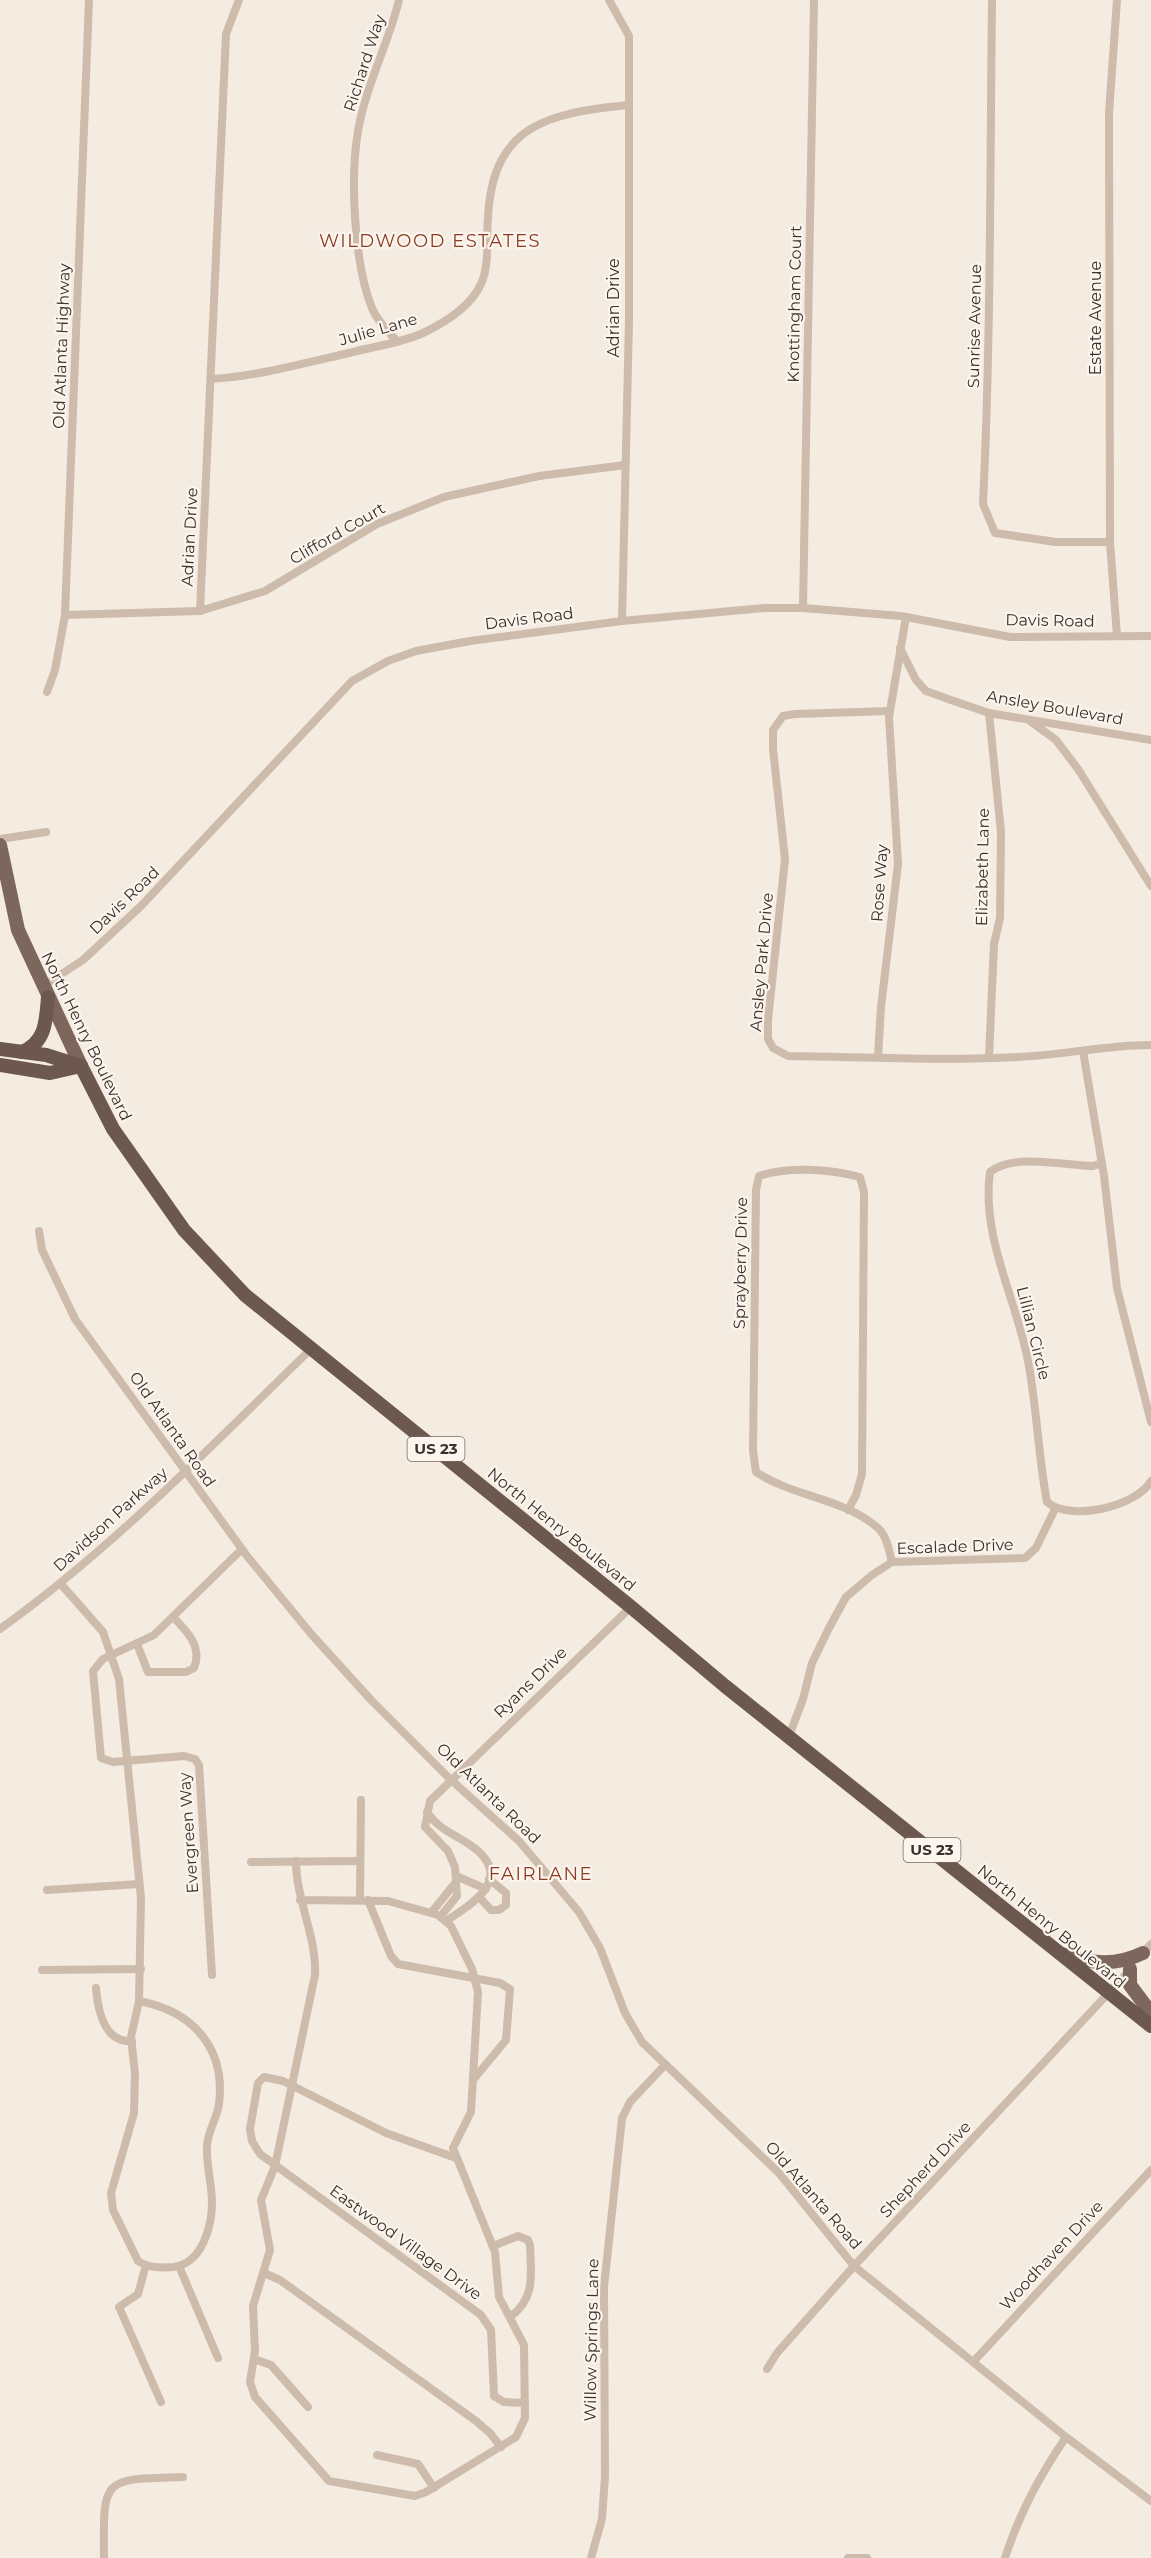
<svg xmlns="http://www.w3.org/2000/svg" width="1151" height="2558" font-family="Montserrat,sans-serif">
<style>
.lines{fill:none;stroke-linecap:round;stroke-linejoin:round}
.minor{stroke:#cdbbac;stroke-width:8}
.primary{stroke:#7d675c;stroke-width:14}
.trunk{stroke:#6c584f;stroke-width:14}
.labels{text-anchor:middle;stroke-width:4.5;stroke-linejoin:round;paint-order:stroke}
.shield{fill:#fbf5ee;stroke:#756b66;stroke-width:1.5}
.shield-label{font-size:15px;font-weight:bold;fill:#3b302b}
.street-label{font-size:16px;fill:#3b302b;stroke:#fbf5ee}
.neighbourhood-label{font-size:18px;letter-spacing:1.5px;fill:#8c3b22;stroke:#fbf5ee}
</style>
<rect width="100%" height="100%" fill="#f4ebe1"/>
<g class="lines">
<g class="minor">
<path d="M609,0l20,36v285l-7,300"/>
<path d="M992,0c-2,169 -1,336 -9,504l12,29 61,9h54"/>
<path d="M397,341c-9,-10 -20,-20 -25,-33 -18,-44 -22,-130 -14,-177 8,-46 30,-86 41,-131"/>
<path d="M211,379c48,-3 94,-16 142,-27 23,-6 48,-9 70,-19 21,-10 48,-27 58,-49 9,-19 5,-47 7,-67 5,-93 61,-104 140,-112"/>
<path d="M803,608l11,-608"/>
<path d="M200,611l26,-577 13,-34"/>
<path d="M65,615l135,-4 65,-20 112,-67 67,-27 95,-21 86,-11"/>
<path d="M1117,636l-7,-94 -1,-429 8,-113"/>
<path d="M900,648l16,32 10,11 25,9 38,13 162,27"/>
<path d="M47,692l8,-22 10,-55 24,-615"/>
<path d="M890,711l-95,3 -12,2 -10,14v19l12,110 -17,161v19l5,9 15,8c76,1 154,5 230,1 45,-2 88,-12 133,-12"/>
<path d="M1030,721l26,19 22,29 73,117"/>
<path d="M0,839l46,-7"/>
<path d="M43,986l40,-26 58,-54 211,-225 36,-20 28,-10 54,-10 152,-20 143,-13h38l98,8 109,21 141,-1"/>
<path d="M1083,1051l21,125 13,112 34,134"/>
<path d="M878,1057l3,-50 17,-143 -9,-147 17,-100"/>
<path d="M989,1057l5,-113 6,-26 1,-86 -12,-119"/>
<path d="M1102,1163l-9,3c-31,-1 -78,-13 -103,6 -9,65 26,126 38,189 9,47 10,94 19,141 23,20 89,5 104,-21"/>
<path d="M39,1231l3,19 33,69 172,237 65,79 60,66 78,78 69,62 60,71 21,36 25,65 17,29 137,131 75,93 212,171 85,64"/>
<path d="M848,1510l8,-15 6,-21 2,-282 -4,-15c-30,-8 -72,-11 -101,-1l-3,14 -3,261 3,21c37,25 88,26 122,56 9,8 11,23 14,34"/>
<path d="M60,1583l43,49 16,47 22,219 -2,103c53,10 87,46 80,103 -2,15 -12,28 -12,43 -1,19 5,37 5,55 0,25 -10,61 -38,65 -13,1 -25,1 -36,-6l-25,-51 -2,-17 23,-80 1,-39 -4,-37 8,-36"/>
<path d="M0,1629c113,-81 211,-183 311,-280"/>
<path d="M137,1644l11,28h38l8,-4c9,-21 -7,-37 -21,-51"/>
<path d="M789,1736l14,-37 9,-36 17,-35 17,-31 26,-22 20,-13 133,-4 11,-10 19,-39"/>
<path d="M427,1812c13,20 34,24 51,39 34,30 -9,55 -32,70"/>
<path d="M296,1861c0,39 21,76 19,114l-40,191 -14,34 9,50 -17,56 2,45 -5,31 5,15 74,84 86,15 11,-4 90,-55 9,-19 -1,-73 -25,-48 -4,-45 -42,-104 18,-36 7,-120 -6,-23 -21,-43 -13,-11 -50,-14 -88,-1"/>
<path d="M251,1862l109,-1"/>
<path d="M456,1876l30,13"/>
<path d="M47,1890l92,-6"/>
<path d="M480,1898l11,12h8l7,-5v-12l-17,-14"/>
<path d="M360,1900l1,-100"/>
<path d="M368,1900l23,56 7,8 102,19 10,6 -4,51 -33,40"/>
<path d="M431,1913l25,-31"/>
<path d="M440,1917l17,-21 -2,-29 -7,-16 -23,-24 5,-26 201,-194"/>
<path d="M1141,1955l10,-11"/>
<path d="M42,1970l99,-1"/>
<path d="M212,1975l-13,-210 -4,-6 -11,-3 -71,6 -12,-4 -8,-87 10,-12 51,-24 88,-86"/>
<path d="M96,1988c2,23 8,55 36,53"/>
<path d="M456,2158l-70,-25 -103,-52 -19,-4 -6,6 -8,46 2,12 8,13 221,161 10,15 3,66 10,6 21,1"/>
<path d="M493,2246l25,-10 10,4 2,5c1,29 6,53 -20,72"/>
<path d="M146,2265l-8,29 -19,13 42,95"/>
<path d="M179,2266l39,92"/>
<path d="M264,2273l16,7 196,141 14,12 11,14"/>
<path d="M254,2359l17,6 37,42"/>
<path d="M974,2361l177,-191"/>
<path d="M767,2369l10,-16 77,-87 276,-296"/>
<path d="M377,2455l41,9 16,24"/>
<path d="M104,2558c-1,-81 -2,-79 79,-81"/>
<path d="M591,2558l11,-39 3,-43 -1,-189 18,-169 8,-16 34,-36"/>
<path d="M848,2558h19"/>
<path d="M1005,2558c15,-46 34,-81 61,-121"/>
</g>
<g class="primary">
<path d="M0,845l18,85 63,136"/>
<path d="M1061,1954c30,9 53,13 82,-1"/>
<path d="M1130,1969v16l21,28"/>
</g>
<g class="trunk">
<path d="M0,1049l46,6 35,11"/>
<path d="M22,1052c24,-10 24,-31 26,-55"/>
<path d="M0,1065l50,8 31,-7"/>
<path d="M81,1066l32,63 71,101 61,65 386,312 94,79 426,340"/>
</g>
</g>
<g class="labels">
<g class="shield">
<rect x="407.5" y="1437" width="57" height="24" rx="4.5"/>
<rect x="903.5" y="1838" width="57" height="24" rx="4.5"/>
</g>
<g class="shield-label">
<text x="436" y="1454">US 23</text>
<text x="932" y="1855">US 23</text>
</g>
<g class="street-label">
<text transform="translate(364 63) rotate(-72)" y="6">Richard Way</text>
<text transform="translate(794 304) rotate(-89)" y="6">Knottingham Court</text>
<text transform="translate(613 308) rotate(-90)" y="6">Adrian Drive</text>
<text transform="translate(1095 318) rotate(-90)" y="6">Estate Avenue</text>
<text transform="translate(974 326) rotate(-89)" y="6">Sunrise Avenue</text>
<text transform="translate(378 329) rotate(-16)" y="6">Julie Lane</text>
<text transform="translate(61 346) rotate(-88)" y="6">Old Atlanta Highway</text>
<text transform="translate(337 533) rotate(-30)" y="6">Clifford Court</text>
<text transform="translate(189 537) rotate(-87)" y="6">Adrian Drive</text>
<text transform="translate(529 618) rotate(-7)" y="6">Davis Road</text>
<text transform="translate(1050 620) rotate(1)" y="6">Davis Road</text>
<text transform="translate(1055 707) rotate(10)" y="6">Ansley Boulevard</text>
<text transform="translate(982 867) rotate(-89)" y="6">Elizabeth Lane</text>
<text transform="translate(879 883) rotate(-86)" y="6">Rose Way</text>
<text transform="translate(124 900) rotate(-44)" y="6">Davis Road</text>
<text transform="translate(761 962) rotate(-85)" y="6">Ansley Park Drive</text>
<text transform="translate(87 1036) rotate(64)" y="6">North Henry Boulevard</text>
<text transform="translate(740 1263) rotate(-89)" y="6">Sprayberry Drive</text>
<text transform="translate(1034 1333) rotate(76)" y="6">Lillian Circle</text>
<text transform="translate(173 1429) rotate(55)" y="6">Old Atlanta Road</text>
<text transform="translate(110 1519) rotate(-42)" y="6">Davidson Parkway</text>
<text transform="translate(562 1529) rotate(39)" y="6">North Henry Boulevard</text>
<text transform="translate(955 1546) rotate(-2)" y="6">Escalade Drive</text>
<text transform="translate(530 1682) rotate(-44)" y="6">Ryans Drive</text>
<text transform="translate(489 1793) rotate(44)" y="6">Old Atlanta Road</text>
<text transform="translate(188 1833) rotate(-94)" y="6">Evergreen Way</text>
<text transform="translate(1052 1926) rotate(39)" y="6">North Henry Boulevard</text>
<text transform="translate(925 2169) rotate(-47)" y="6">Shepherd Drive</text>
<text transform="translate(814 2195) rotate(49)" y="6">Old Atlanta Road</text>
<text transform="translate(406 2242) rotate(36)" y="6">Eastwood Village Drive</text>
<text transform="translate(1051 2255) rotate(-47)" y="6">Woodhaven Drive</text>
<text transform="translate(591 2340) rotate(-89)" y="6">Willow Springs Lane</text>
</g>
<g class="neighbourhood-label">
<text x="430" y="247">WILDWOOD ESTATES</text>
<text x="541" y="1880">FAIRLANE</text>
</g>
</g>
</svg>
